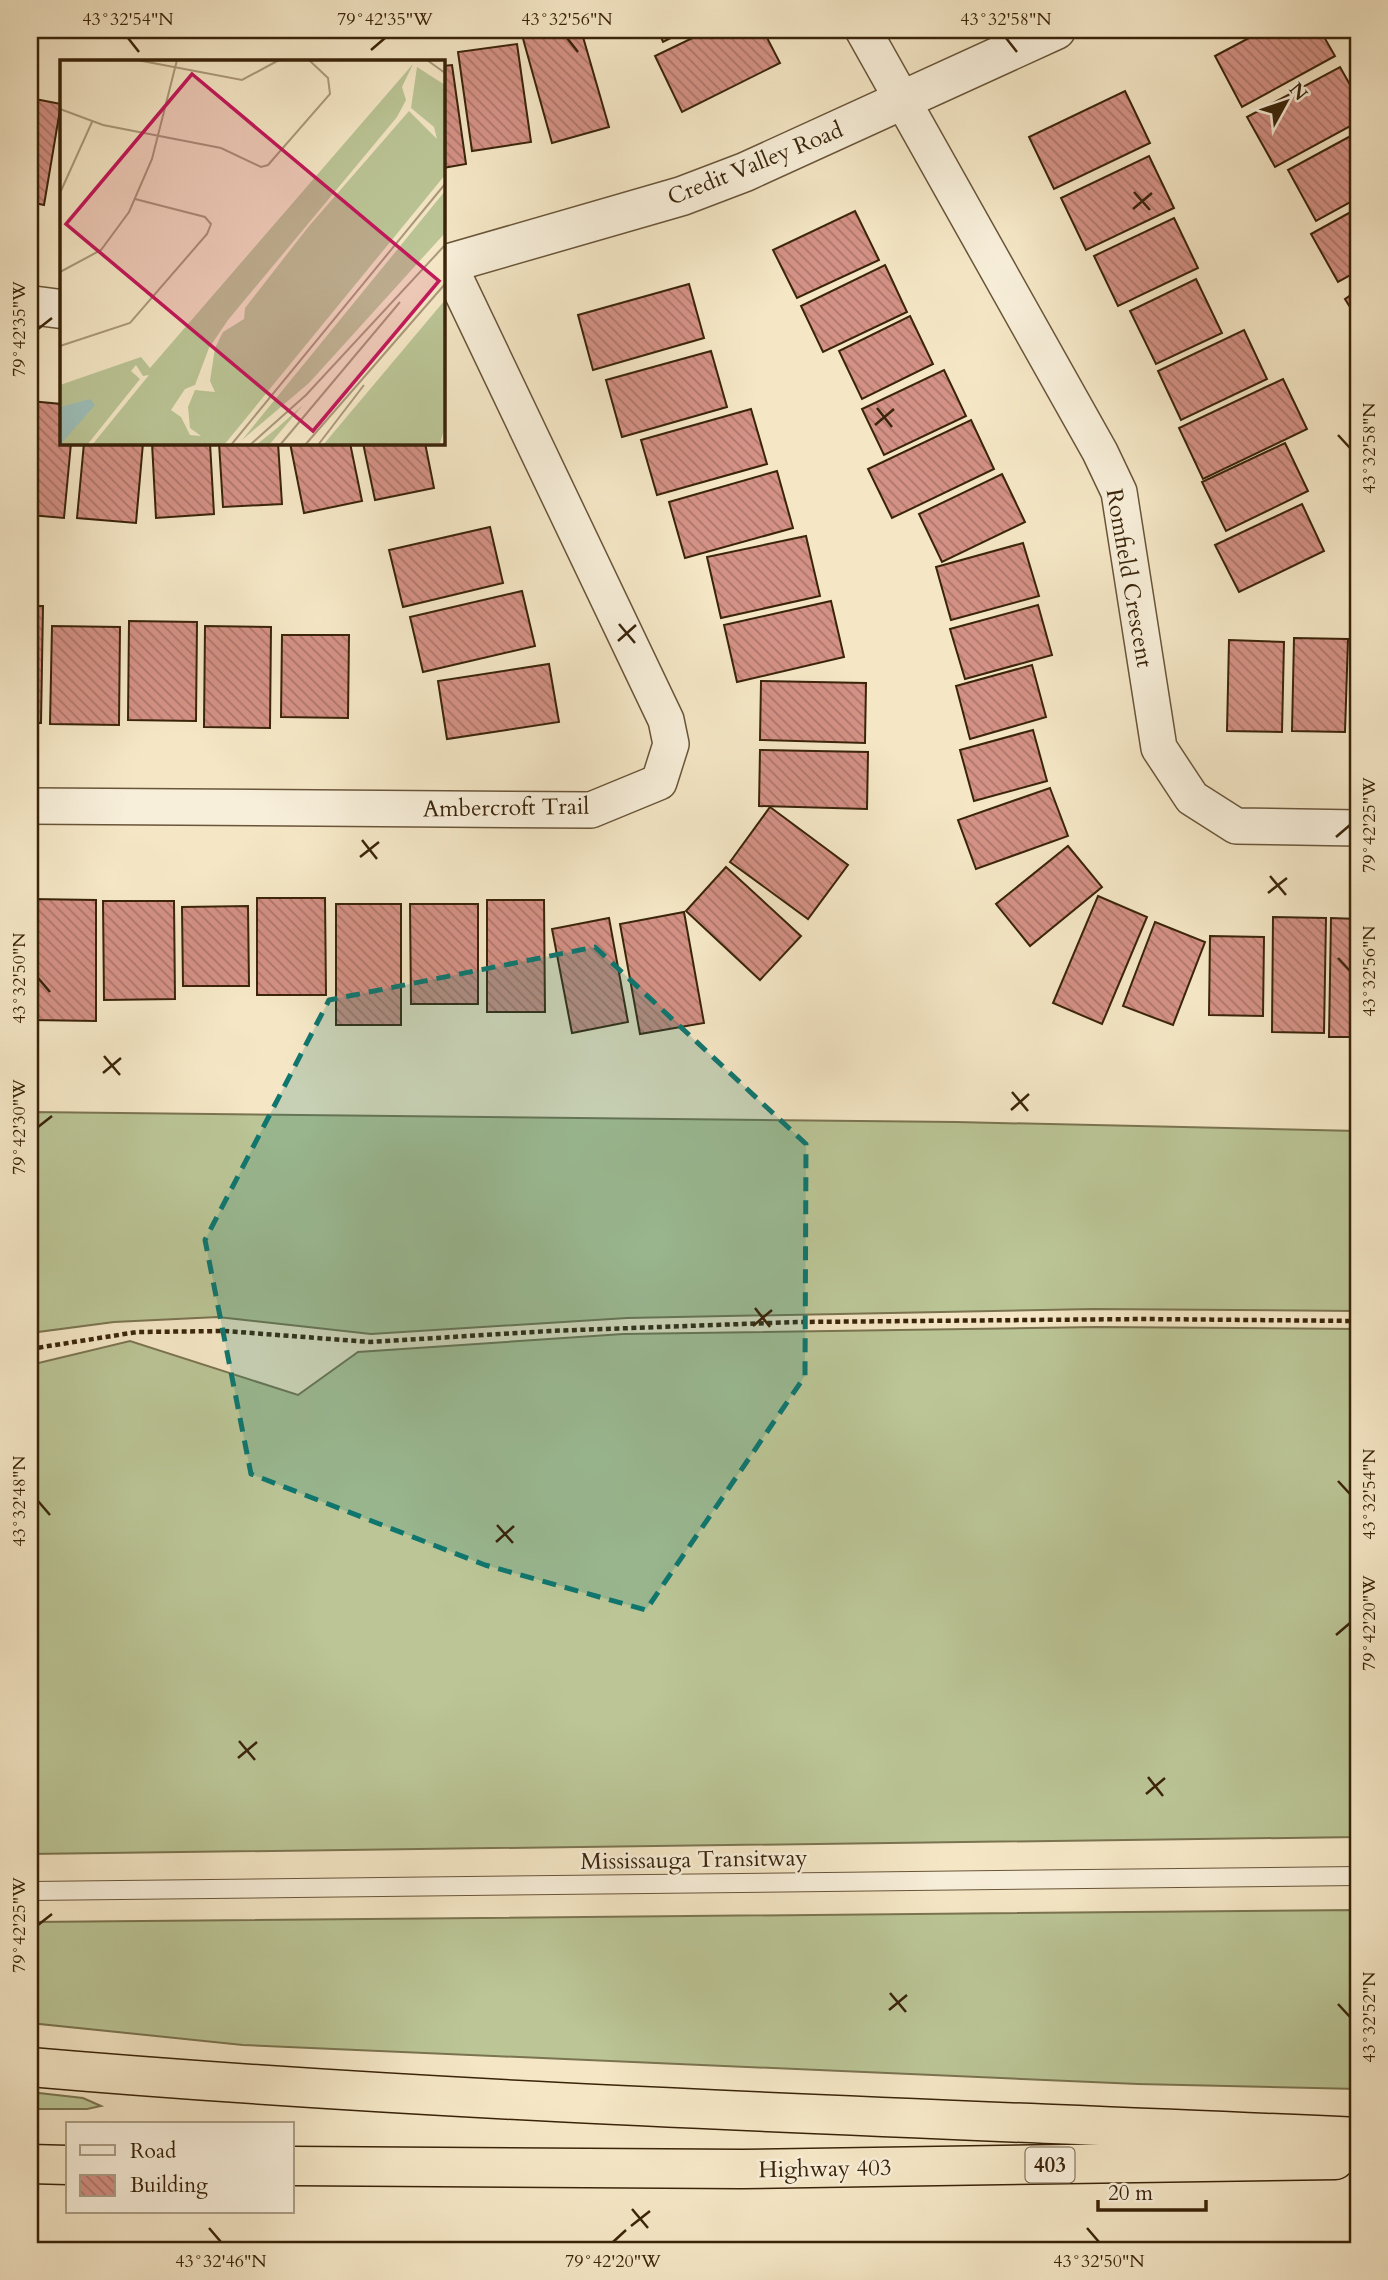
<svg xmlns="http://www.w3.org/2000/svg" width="1388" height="2280" font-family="Cardo,serif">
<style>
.grass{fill:#bbc596;stroke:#7a7450;stroke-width:2}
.building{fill:url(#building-back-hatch);stroke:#3a240a;stroke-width:2}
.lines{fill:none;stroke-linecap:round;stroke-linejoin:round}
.service-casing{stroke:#695539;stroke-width:20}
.minor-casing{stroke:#695539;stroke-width:38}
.tertiary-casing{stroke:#695539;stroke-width:41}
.motorway-casing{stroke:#3a240a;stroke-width:41}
.path{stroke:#3a240a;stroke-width:4.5;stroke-dasharray:5 3.5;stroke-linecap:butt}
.service{stroke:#f8efda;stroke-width:18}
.minor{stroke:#f8efda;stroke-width:35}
.tertiary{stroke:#f8efda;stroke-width:38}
.motorway{stroke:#f5e7c6;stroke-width:38}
.marked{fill:#0f766e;fill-opacity:0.2;stroke:#0f766e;stroke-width:5;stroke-dasharray:14 9;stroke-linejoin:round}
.ticks{fill:none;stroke:#3a240a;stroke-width:2.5}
.labels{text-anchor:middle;stroke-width:5;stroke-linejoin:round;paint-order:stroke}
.shield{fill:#f8efda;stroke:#736148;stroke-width:2}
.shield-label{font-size:21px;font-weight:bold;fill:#3a240a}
.street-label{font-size:23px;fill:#3a240a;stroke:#f8efda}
.inset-road{fill:none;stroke:#aa997b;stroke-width:2}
.view{fill:#c2185b;fill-opacity:0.15;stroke:#c2185b;stroke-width:3.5}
.inset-edge{fill:none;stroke:#3a240a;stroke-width:3.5}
.neatline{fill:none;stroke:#3a240a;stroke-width:2.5}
.ticks-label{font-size:18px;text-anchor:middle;fill:#3a240a}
</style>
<defs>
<pattern id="building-back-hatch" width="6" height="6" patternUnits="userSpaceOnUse" patternTransform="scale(1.75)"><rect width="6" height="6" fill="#d49185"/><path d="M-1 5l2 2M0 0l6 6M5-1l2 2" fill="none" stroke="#ad766b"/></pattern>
</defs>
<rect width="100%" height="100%" fill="#f5e7c6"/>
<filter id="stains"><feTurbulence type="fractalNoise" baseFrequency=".00286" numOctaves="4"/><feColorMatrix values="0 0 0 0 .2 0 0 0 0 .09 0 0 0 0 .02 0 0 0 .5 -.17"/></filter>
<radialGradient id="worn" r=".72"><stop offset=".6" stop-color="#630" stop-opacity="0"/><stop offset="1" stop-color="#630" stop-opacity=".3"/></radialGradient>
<g class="grass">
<path d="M30,1112l926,10 402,9v180l-264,-2 -467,9 -256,16 -153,-17 -104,5 -84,11z"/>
<path d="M1097,1327l261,2v508l-1328,17v-489l100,-24 168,54 60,-43 265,-18z"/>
<path d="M1358,1910v179l-220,-5 -895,-39 -213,-22v-101z"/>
<path d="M30,2092l53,6 18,8 -14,3h-57z"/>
</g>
<g class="building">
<path d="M541,30h40l28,97 -57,16 -30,-108z"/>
<path d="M658,30h29l-24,12z"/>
<path d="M709,30h54l17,33 -98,49 -27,-56z"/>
<path d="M1264,30h56l15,26 -93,51 -27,-51z"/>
<path d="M517,44l14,98 -59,9 -14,-99z"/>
<path d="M452,65l14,99 -23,4v-102z"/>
<path d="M1340,67l18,32v23l-83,45 -28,-50z"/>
<path d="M1125,91l25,52 -96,46 -25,-52z"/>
<path d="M30,98l31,6 -17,101 -14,-3z"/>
<path d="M1358,132v66l-42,23 -28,-51z"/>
<path d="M1149,156l25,52 -88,42 -25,-52z"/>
<path d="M1358,208v63l-20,11 -27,-48z"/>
<path d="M855,211l24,49 -82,38 -24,-48z"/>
<path d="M1174,218l24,50 -80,38 -24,-50z"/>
<path d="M885,265l22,47 -84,40 -22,-46z"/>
<path d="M1196,279l26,54 -66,31 -26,-53z"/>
<path d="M689,284l15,54 -111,32 -15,-55z"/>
<path d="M1358,290v30l-13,-21z"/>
<path d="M910,316l23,48 -71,35 -23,-48z"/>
<path d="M1244,330l23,49 -86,41 -23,-49z"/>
<path d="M711,351l16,56 -105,30 -16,-57z"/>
<path d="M944,370l22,46 -82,39 -22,-46z"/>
<path d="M1283,379l24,50 -104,50 -24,-51z"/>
<path d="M30,401l31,3v39h10l-7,75 -34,-3z"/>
<path d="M751,409l16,55 -110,31 -16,-55z"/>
<path d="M971,420l23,49 -102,49 -24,-49z"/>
<path d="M84,443h59l-7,80 -59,-5z"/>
<path d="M152,443h58l4,71 -58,4z"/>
<path d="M219,443h59l4,61 -59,3z"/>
<path d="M290,443h60l12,58 -58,12z"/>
<path d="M363,443h62l9,45 -59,12z"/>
<path d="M1285,443l23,48 -82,40 -24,-49z"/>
<path d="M777,471l16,57 -108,30 -16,-56z"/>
<path d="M1002,474l23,48 -83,40 -23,-48z"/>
<path d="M1302,504l22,47 -85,41 -24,-47z"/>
<path d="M490,527l13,56 -100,24 -14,-57z"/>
<path d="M806,536l14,60 -99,22 -14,-61z"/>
<path d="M1023,543l16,53 -88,24 -15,-53z"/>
<path d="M522,591l13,55 -112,26 -13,-55z"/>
<path d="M831,601l13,56 -107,25 -13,-57z"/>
<path d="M1352,602h6v116h-8z"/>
<path d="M1038,605l14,50 -87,24 -15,-50z"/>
<path d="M30,606h13l-2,117h-11z"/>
<path d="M129,621l68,1 -1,99 -68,-1z"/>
<path d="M52,626l68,1 -1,98 -69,-1z"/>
<path d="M205,626l66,1 -1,101 -66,-1z"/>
<path d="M282,635h67l-1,83 -67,-1z"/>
<path d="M1294,638l54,1 -3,93 -53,-1z"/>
<path d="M1229,640l55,2 -2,90 -55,-1z"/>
<path d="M549,664l10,58 -112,17 -9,-58z"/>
<path d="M1032,665l14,52 -76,22 -14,-53z"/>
<path d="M761,681l105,2 -1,60 -105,-3z"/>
<path d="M1033,730l14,51 -73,20 -14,-51z"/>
<path d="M760,750l108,2 -1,57 -108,-3z"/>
<path d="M1050,788l18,48 -92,33 -18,-49z"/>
<path d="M770,807l78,58 -40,54 -78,-57z"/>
<path d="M1068,846l34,41 -72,59 -34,-42z"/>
<path d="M726,867l75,69 -41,44 -74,-69z"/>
<path d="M1098,896l49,21 -45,107 -49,-21z"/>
<path d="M257,898h68l1,97h-69z"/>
<path d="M31,899l65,1v121l-65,-1z"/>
<path d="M487,900h57l1,112h-58z"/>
<path d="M103,901h71l1,98 -71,1z"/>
<rect x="336" y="904" width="65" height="121"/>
<path d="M410,904h68v100h-67z"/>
<path d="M248,906l1,80h-66l-1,-79z"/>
<path d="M684,912l20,111 -64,11 -20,-110z"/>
<path d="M1273,917l53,1 -2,115 -52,-1z"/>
<path d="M609,918l19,104 -56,11 -20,-104z"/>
<path d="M1331,918l27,1v118h-29z"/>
<path d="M1155,922l50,20 -32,83 -50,-19z"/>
<path d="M1210,936l54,1 -1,79 -54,-1z"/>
</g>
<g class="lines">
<g class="service-casing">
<path id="service" d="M30,1891l1328,-15"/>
</g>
<g class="minor-casing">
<g id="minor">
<path d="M863,30l237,422 19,40 40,256 33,50 44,28 122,2"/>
<path d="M30,806l561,4 68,-28 12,-38 -5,-24 -218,-457"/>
</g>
</g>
<g class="tertiary-casing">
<g id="tertiary">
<path d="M443,265l239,-69 63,-24 311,-142"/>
<path d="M30,305l31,4"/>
</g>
</g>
<g class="motorway-casing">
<g id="motorway">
<path d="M30,2067c442,38 885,50 1328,70"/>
<path d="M30,2164l38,1"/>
<path d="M292,2166l450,3 593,-9"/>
</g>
</g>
<path class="path" d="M30,1349l107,-17 88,-1 145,11 179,-11 248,-9 347,-3 214,2"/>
<use href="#service" class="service"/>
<use href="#minor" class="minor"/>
<use href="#tertiary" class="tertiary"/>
<use href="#motorway" class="motorway"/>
</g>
<path class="marked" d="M595,947l211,197 -1,232 -159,234 -161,-45 -234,-91 -46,-234 124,-240z"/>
<path class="ticks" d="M128,38l11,14M567,38l11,14M1006,38l11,14M371,50l14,-12M1134,192l16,18M1133,209l19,-16M38,329l14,-11M877,408l15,19M875,425l19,-16M1338,435l12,13M619,624l16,19M618,641l18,-16M1336,837l14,-12M362,840l15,19M360,857l19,-15M1270,876l16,19M1268,893l19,-15M1338,958l12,13M38,978l12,14M104,1056l16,19M103,1073l18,-15M1012,1092l16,19M1011,1110l18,-16M38,1127l14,-11M755,1308l15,19M753,1326l19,-16M1338,1481l12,13M38,1501l12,14M497,1525l16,18M496,1542l18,-16M1336,1635l14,-12M239,1741l16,19M238,1758l19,-16M1148,1777l15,19M1146,1794l19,-16M38,1925l14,-11M890,1993l16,19M1338,2004l12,13M889,2010l18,-15M632,2209l16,19M631,2226l19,-15M209,2228l12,14M1087,2228l12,14M613,2242l13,-12"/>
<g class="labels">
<rect class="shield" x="1025.5" y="2147.5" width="49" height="35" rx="5"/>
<g class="shield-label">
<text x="1050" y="2172">403</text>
</g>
<g class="street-label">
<text transform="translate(755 163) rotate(-22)" y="8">Credit Valley Road</text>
<text transform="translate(1130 578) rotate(80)" y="8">Romfield Crescent</text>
<text transform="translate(506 807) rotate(-1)" y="8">Ambercroft Trail</text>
<text transform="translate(694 1859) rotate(-1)" y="8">Mississauga Transitway</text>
<text transform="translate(825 2168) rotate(-1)" y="8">Highway 403</text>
</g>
</g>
<g transform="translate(60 60)">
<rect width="385" height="385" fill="#f5e7c6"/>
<path d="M353,4l-11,23 4,13 -9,17 -169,203 -19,28 -14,37 -10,4 -14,21 10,7 9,18 11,1 -11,-8 -2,-21 7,-17 20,2 -5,-11 5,-33 8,-16 21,-13 1,-11 64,-82 100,-115 28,28 -3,-12 -23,-19 6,-41 28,18v90l-221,270h-132l57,-70 -6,1 -7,-11 -5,6 9,8 -53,66h-27v-60l81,-28 9,11zM385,131v42l-136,150 -67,57zM385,240v127l-5,16 -117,2zM243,345l-34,40h-13l20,-16z" fill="#bbc596"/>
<path d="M30,339l5,6 -35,40v-38z" fill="#9dbfb9"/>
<path class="inset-road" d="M77,0l105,20 37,-20M367,0l18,13M0,49l43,16 118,23 40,19 7,-2 62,-71 -2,-16 -19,-18M0,133l32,-71M0,212l41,-22 28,-38 23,-53 25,-99M0,286l70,-23 77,-89 4,-10 -6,-7 -70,-18M171,385l214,-261M190,385l56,-50 139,-150M220,385l120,-143M245,385l140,-161M258,385l46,-60"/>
<path class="view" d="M132,14l247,207 -126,150 -247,-207z"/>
<rect width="385" height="385" class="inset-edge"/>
</g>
<rect width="1388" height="2280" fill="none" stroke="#f5e7c6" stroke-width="77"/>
<rect x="66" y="2122" width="228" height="91" fill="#f8efda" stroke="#ac9e87" stroke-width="2"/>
<rect x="80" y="2145" width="35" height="10" fill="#f8efda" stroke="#ac9e87" stroke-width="2"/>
<text x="130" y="2158" font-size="21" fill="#3a240a">Road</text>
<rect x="80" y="2175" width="35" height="21" fill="url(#building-back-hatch)" stroke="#ac9e87" stroke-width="2"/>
<text x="130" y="2192" font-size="21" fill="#3a240a">Building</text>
<g transform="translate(1286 102) rotate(50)" stroke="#f8efda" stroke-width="5" paint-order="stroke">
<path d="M0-5L12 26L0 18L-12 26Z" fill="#3a240a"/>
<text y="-10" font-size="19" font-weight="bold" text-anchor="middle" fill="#3a240a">N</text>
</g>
<path d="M1098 2200v10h108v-10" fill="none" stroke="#3a240a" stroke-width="3.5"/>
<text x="1108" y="2200" font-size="21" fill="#3a240a" stroke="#f8efda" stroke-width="5" paint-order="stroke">20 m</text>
<rect x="38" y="38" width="1312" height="2204" class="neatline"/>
<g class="ticks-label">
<text x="128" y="25">43°32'54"N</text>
<text x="385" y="25">79°42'35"W</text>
<text x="567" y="25">43°32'56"N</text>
<text x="1006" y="25">43°32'58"N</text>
<text transform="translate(19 329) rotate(-90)" y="6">79°42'35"W</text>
<text transform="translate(1369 448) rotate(-90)" y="6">43°32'58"N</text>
<text transform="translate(1369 825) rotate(-90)" y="6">79°42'25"W</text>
<text transform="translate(1369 971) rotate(-90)" y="6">43°32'56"N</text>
<text transform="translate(19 978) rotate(-90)" y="6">43°32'50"N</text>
<text transform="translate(19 1127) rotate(-90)" y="6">79°42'30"W</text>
<text transform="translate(1369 1494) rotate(-90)" y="6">43°32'54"N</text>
<text transform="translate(19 1501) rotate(-90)" y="6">43°32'48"N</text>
<text transform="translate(1369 1623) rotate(-90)" y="6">79°42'20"W</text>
<text transform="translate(19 1925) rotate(-90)" y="6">79°42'25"W</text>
<text transform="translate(1369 2017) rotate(-90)" y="6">43°32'52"N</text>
<text x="221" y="2267">43°32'46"N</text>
<text x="613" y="2267">79°42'20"W</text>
<text x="1099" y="2267">43°32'50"N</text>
</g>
<rect width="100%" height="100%" filter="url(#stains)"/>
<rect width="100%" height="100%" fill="url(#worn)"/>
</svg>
